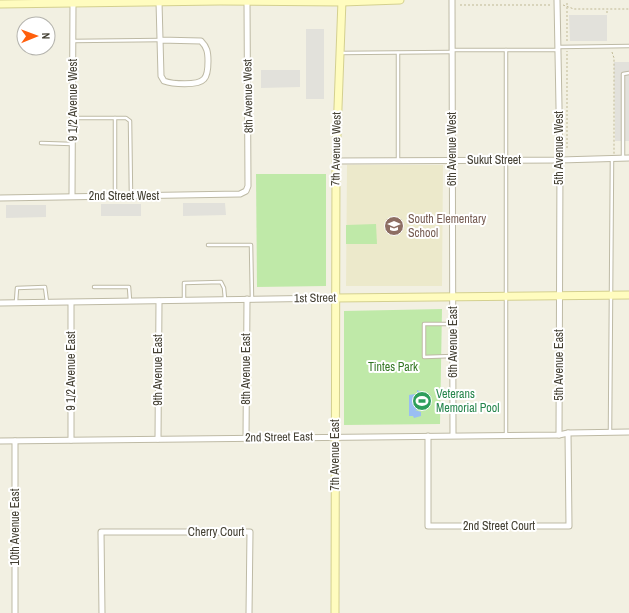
<svg xmlns="http://www.w3.org/2000/svg" width="629" height="613" font-family="'Archivo Narrow',sans-serif">
<style>
.education{fill:#ece9cb}
.green{fill:#bfe9a8}
.parking{fill:#e2e1db}
.water{fill:#9abef3}
.lines{fill:none;stroke-linecap:round;stroke-linejoin:round}
.lane-casing{stroke:#bebaa5;stroke-width:4.5}
.street-casing{stroke:#bebaa5;stroke-width:7}
.secondary-casing{stroke:#d4d08f;stroke-width:9}
.path{stroke:#c0b995;stroke-width:1;stroke-dasharray:2 2;stroke-linecap:butt}
.lane{stroke:#fff;stroke-width:2.5}
.street{stroke:#fff;stroke-width:5}
.secondary{stroke:#fffcbf;stroke-width:7}
.labels{text-anchor:middle;stroke-width:4;stroke-linejoin:round;paint-order:stroke}
.street-label{font-size:12px;fill:#444033;stroke:#fff}
.education-label{font-size:12px;fill:#785e54;stroke:#fff;text-anchor:start}
.park-label{font-size:12px;fill:#347724;stroke:#fff}
.leisure-label{font-size:12px;fill:#27864d;stroke:#fff;text-anchor:start}
</style>
<rect width="100%" height="100%" fill="#f2f0e2"/>
<path class="education" d="M347,165h96l-1,121h-96z"/>
<g class="green">
<path d="M256,174h70v112l-69,1z"/>
<path d="M376,224l1,20h-31v-19z"/>
<path d="M442,309l-2,115 -96,1v-114z"/>
</g>
<g class="parking">
<path d="M569,15h38v26h-37z"/>
<rect x="306" y="29" width="18" height="70"/>
<path d="M614,62h15v79h-14z"/>
<path d="M261,70h39v17l-39,1z"/>
<path d="M183,203h42l1,12 -43,1z"/>
<rect x="101" y="204" width="40" height="12"/>
<path d="M6,205h40v12l-40,1z"/>
</g>
<path class="water" d="M417,390l14,6 -8,13 -8,1 6,2v4l-7,2 -1,-2h-4v-21l6,-1 2,12z"/>
<g class="lines">
<g class="lane-casing">
<g id="lane">
<path d="M73,41l87,-1"/>
<path d="M559,47l70,-1"/>
<path d="M452,50h105"/>
<path d="M506,50v385"/>
<path d="M340,53l111,-1"/>
<path d="M398,53v107"/>
<path d="M73,118h53l4,3 1,74"/>
<path d="M115,118v77"/>
<path d="M41,143l31,1"/>
<path d="M623,158v-84l6,-1"/>
<path d="M208,245h43l1,54"/>
<path d="M94,287h35l1,14"/>
<path d="M184,300v-17l37,-1 3,6 1,11"/>
<path d="M16,302l1,-14 28,-1 2,15"/>
<path d="M453,324h-29v33l29,-1"/>
<path d="M610,432l2,-273"/>
</g>
</g>
<g class="street-casing">
<g id="street">
<path d="M452,0l1,435"/>
<path d="M557,0l3,160 -1,275"/>
<path d="M159,2l2,74 3,5c8,3 34,5 40,-2 4,-4 4,-12 4,-18 0,-9 -1,-14 -7,-20l-41,-1"/>
<path d="M336,161l224,-1 69,-2"/>
<path d="M72,196l1,-193"/>
<path d="M0,198l240,-4 6,-3 2,-5 -1,-185"/>
<path d="M0,303l335,-5"/>
<path d="M71,303v137"/>
<path d="M428,436v90h141l-1,-93"/>
<path d="M246,438l1,-139"/>
<path d="M158,439l1,-138"/>
<path d="M0,441l559,-6 9,-2 61,-1"/>
<path d="M15,613v-172"/>
<path d="M102,613l-1,-81h149l-1,81"/>
</g>
</g>
<g class="secondary-casing">
<g id="secondary">
<path d="M0,4l220,-3 122,1 58,-2"/>
<path d="M335,298l294,-3"/>
<path d="M335,613l1,-452 6,-161"/>
</g>
</g>
<g class="path">
<path d="M567,3v39"/>
<path d="M460,5h91"/>
<path d="M563,5l11,4h55"/>
<path d="M606,12h3"/>
<path d="M612,52l2,6v96"/>
<path d="M567,148v-97"/>
</g>
<use href="#lane" class="lane"/>
<use href="#street" class="street"/>
<use href="#secondary" class="secondary"/>
</g>
<defs>
<g id="school-disc" transform="scale(1)"><circle r="9.5" fill="#8d6e63" stroke="#fff"/><path d="M0-5L7-2L0 1L-7-2ZM-4 1L0 2.5L4 1V4Q0 6-4 4Z" fill="#fff"/></g>
<g id="stadium-disc" transform="scale(1)"><circle r="9.5" fill="#2e9e5b" stroke="#fff"/><path d="M0-5a6.5 5 0 1 0 0 10a6.5 5 0 1 0 0-10ZM-3.5-1.8h7v3.6h-7Z" fill="#fff"/></g>
</defs>
<g fill-rule="evenodd">
<use href="#school-disc" x="394" y="226"/>
<use href="#stadium-disc" x="422" y="401"/>
</g>
<g class="labels">
<g class="street-label">
<text transform="translate(248 96) rotate(-91)" y="4">8th Avenue West</text>
<text transform="translate(73 100) rotate(-90)" y="4">9 1/2 Avenue West</text>
<text transform="translate(559 148) rotate(-90)" y="4">5th Avenue West</text>
<text transform="translate(336 149) rotate(-89)" y="4">7th Avenue West</text>
<text transform="translate(452 149) rotate(-90)" y="4">6th Avenue West</text>
<text x="494" y="164">Sukut Street</text>
<text x="124" y="200">2nd Street West</text>
<text transform="translate(315 298) rotate(-1)" y="4">1st Street</text>
<text transform="translate(453 342) rotate(-90)" y="4">6th Avenue East</text>
<text transform="translate(559 365) rotate(-90)" y="4">5th Avenue East</text>
<text transform="translate(246 369) rotate(-90)" y="4">8th Avenue East</text>
<text transform="translate(158 370) rotate(-90)" y="4">9th Avenue East</text>
<text transform="translate(71 371) rotate(-90)" y="4">9 1/2 Avenue East</text>
<text transform="translate(279 437) rotate(-1)" y="4">2nd Street East</text>
<text transform="translate(335 455) rotate(-90)" y="4">7th Avenue East</text>
<text x="499" y="530">2nd Street Court</text>
<text transform="translate(15 527) rotate(-90)" y="4">10th Avenue East</text>
<text x="216" y="536">Cherry Court</text>
</g>
<g class="education-label">
<text x="408" y="223">South Elementary<tspan x="408" dy="14">School</tspan></text>
</g>
<g class="park-label">
<text x="393" y="371">Tintes Park</text>
</g>
<g class="leisure-label">
<text x="436" y="398">Veterans<tspan x="436" dy="14">Memorial Pool</tspan></text>
</g>
</g>
<g transform="translate(36 36) rotate(89)"><circle r="19" fill="#ffffff" stroke="#b4b3ad"/>
<path d="M0-3L7 15L0 10L-7 15Z" fill="#ff5f0c"/>
<text y="-6" font-size="11" font-weight="bold" text-anchor="middle" fill="#444033">N</text>
</g>
</svg>
